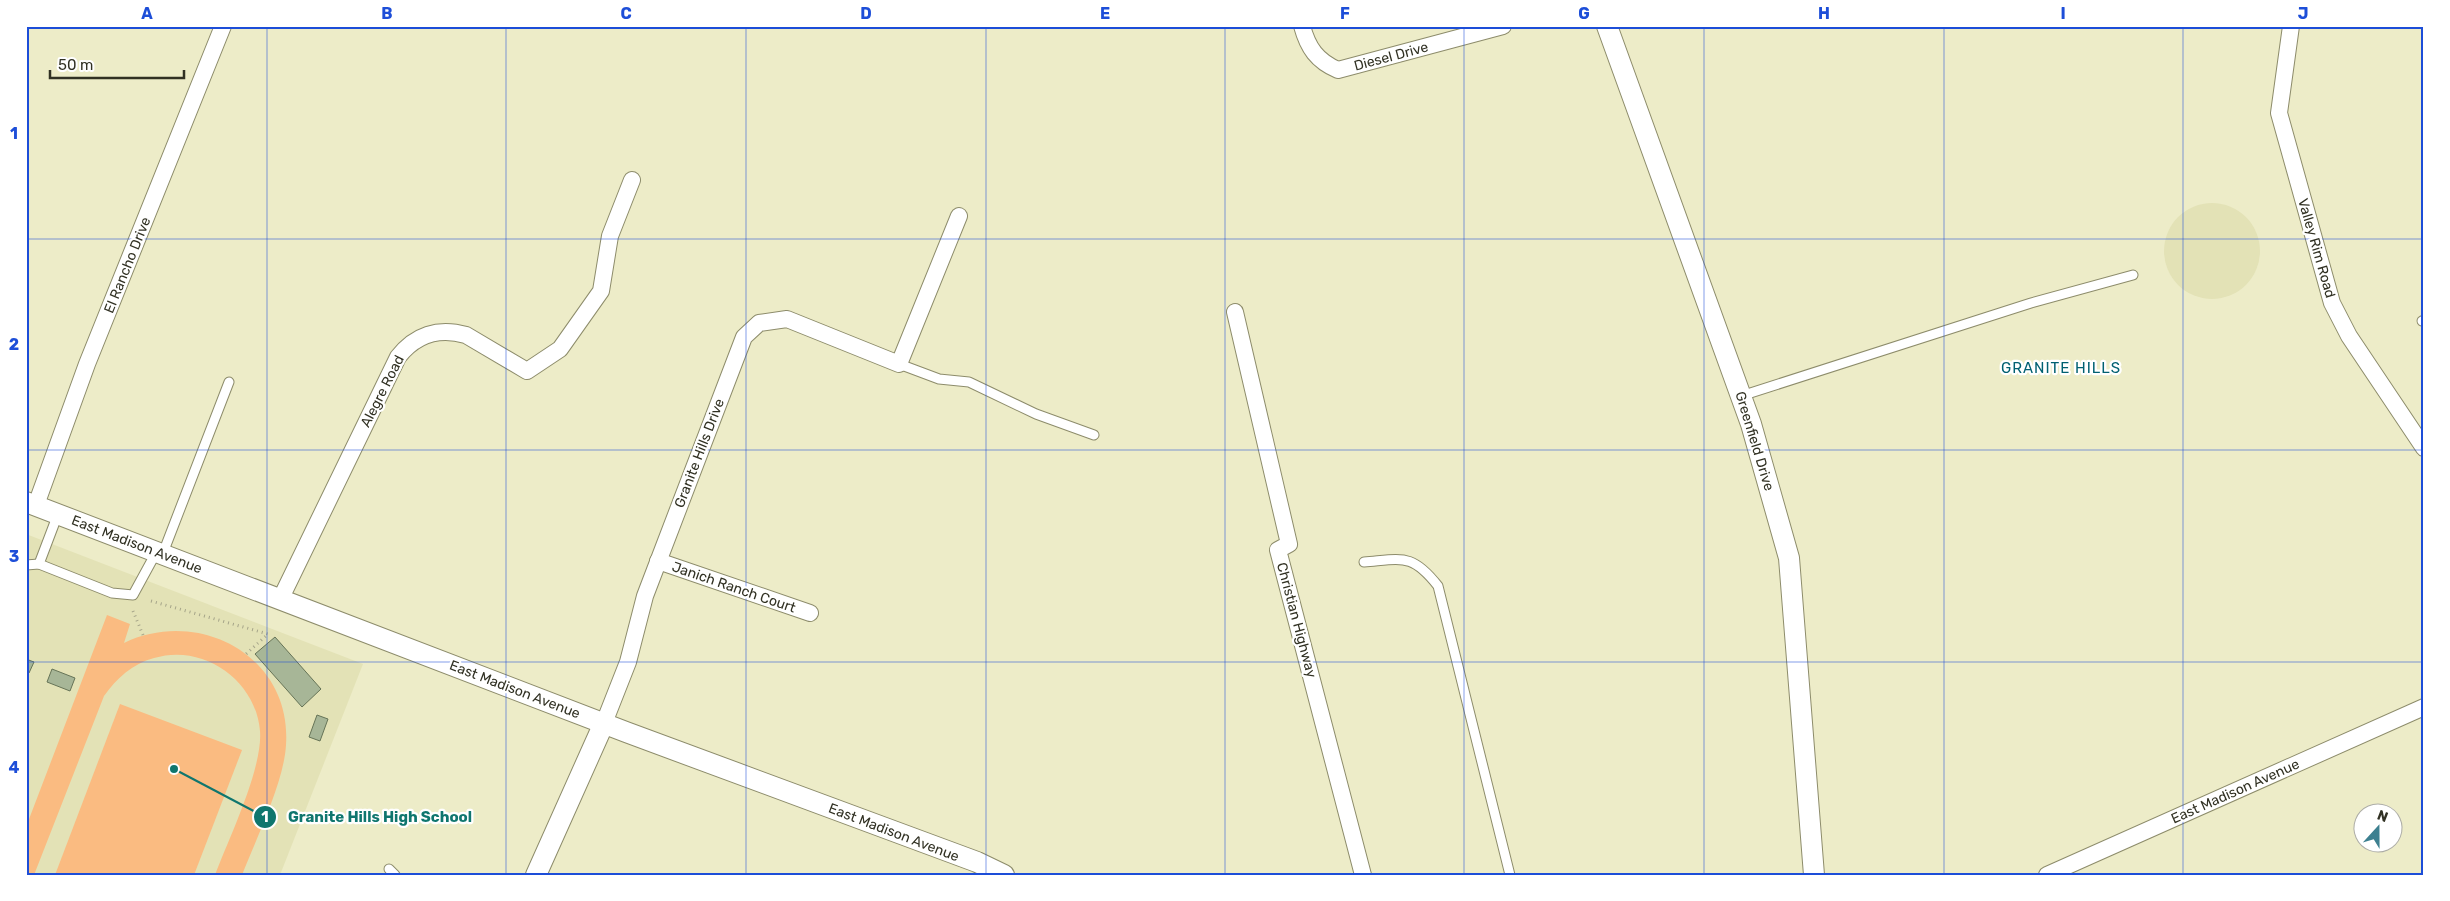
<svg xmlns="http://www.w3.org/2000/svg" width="2450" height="901" font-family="Rubik,sans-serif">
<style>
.built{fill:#e3e2b6}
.green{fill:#fabb81}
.building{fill:#a7b697;stroke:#667457}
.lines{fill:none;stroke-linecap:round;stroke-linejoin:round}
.service-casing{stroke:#8d8c6b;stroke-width:11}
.minor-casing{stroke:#8d8c6b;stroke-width:18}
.tertiary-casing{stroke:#8d8c6b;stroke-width:22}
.path{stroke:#a5a489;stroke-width:3;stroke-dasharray:1 4;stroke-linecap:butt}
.service{stroke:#fff;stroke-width:9}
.minor{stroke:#fff;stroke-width:16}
.tertiary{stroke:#fff;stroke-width:20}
.grid{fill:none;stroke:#1d4ed8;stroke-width:1;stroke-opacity:0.55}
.labels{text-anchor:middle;stroke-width:4.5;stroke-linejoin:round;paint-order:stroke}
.street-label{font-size:14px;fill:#313123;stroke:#fff}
.neighbourhood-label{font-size:15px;letter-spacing:1px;fill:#006071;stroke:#fff}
.leader{fill:none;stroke:#0f766e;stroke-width:2}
.callout-dot{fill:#0f766e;stroke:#fff;stroke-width:2}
.mark-label{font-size:15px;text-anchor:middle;font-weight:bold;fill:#fff}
.callout-label{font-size:15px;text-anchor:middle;font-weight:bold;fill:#0f766e;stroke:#fff;stroke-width:4.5;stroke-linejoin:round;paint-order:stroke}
.neatline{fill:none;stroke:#1d4ed8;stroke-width:2}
.grid-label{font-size:16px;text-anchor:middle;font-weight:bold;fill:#1d4ed8}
</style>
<rect width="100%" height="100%" fill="#edecc8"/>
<g class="built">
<circle cx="2212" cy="251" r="48"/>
<path d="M26,534l337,130 -83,211h-254z"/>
</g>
<g class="green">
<path d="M107,615l23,9 -6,19c75,-36 168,13 162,102 -2,37 -30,94 -44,130h-27c14,-37 48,-107 45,-144 -4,-51 -57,-88 -106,-73 -22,6 -37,20 -50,38l-70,179h-8v-48z"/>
<path d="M120,704l122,46 -48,125h-139z"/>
</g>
<g class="building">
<path d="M275,637l46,52 -19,18 -47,-53z"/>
<path d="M26,659l8,3 -5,11 -3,-1z"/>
<path d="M52,669l23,9 -5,13 -23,-9z"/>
<path d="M317,715l11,4 -8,22 -11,-4z"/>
</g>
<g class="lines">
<g class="service-casing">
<g id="service">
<path d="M2422,321l2,-1"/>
<path d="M899,364l40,15 30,3 67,32 58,21"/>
<path d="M1741,396l290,-93 102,-28"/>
<path d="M58,514l-19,50 73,29 21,2 24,-44"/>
<path d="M163,553l66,-171"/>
<path d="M1364,562c39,-3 48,-9 74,24l72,289"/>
<path d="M26,565l13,-1"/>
<path d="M389,869l6,6"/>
</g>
</g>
<g class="minor-casing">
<g id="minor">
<path d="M1302,26c6,22 15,35 36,44l165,-44"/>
<path d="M2291,26l-12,87 53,190 17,33 75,112"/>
<path d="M1235,312l54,232 -11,6 85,325"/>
<path d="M36,505l51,-141 136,-338"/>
<path d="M658,561l152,52"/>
<path d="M280,600l118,-243c17,-22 40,-30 68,-22l61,36 33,-22 41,-58 9,-55 22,-56"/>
<path d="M604,723l24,-61 17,-66 99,-259 15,-14 28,-4 112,45 60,-148"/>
<path d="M2047,875l377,-168"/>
</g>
</g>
<g class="tertiary-casing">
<g id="tertiary">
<path d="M1607,26l144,398 38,134 25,317"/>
<path d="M26,502l600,230 351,130 27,13"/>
<path d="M536,875l68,-152"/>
</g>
</g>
<g class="path">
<path d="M151,601l117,33 -22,20"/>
<path d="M133,611l10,24"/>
</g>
<use href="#service" class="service"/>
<use href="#minor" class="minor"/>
<use href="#tertiary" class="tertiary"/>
</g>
<path class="grid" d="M267,26v849M506,26v849M746,26v849M986,26v849M1225,26v849M1464,26v849M1704,26v849M1944,26v849M2183,26v849M26,239h2398M26,450h2398M26,662h2398"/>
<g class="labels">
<g class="street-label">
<text transform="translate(1391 56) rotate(-15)" y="5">Diesel Drive</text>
<text transform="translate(2317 248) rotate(74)" y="5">Valley Rim Road</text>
<text transform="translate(127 265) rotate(-68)" y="5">El Rancho Drive</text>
<text transform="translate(382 391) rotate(-63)" y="5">Alegre Road</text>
<text transform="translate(1755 441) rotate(73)" y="5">Greenfield Drive</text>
<text transform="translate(699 453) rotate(-69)" y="5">Granite Hills Drive</text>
<text transform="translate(137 544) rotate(21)" y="5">East Madison Avenue</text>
<text transform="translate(734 587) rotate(19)" y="5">Janich Ranch Court</text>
<text transform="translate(1297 620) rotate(75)" y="5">Christian Highway</text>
<text transform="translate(515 689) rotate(21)" y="5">East Madison Avenue</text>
<text transform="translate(2235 791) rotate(-24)" y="5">East Madison Avenue</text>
<text transform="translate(894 832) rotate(21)" y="5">East Madison Avenue</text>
</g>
<g class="neighbourhood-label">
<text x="2061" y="373">GRANITE HILLS</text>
</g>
</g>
<path class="leader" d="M174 769L265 817"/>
<g class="callout-dot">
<circle cx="174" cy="769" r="5"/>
<circle cx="265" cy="817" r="12"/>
</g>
<g class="mark-label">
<text x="265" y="822">1</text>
</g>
<g class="callout-label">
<text x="380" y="822">Granite Hills High School</text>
</g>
<rect width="2450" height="901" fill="none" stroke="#ffffff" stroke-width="55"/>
<g transform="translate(2378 828) rotate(21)"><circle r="24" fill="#ffffff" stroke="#adada7"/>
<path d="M0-4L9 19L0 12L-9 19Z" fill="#3d8090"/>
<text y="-8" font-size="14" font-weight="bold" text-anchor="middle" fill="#313123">N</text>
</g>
<path d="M50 70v8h134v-8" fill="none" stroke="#313123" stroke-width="2.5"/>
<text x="58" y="70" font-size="15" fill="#313123" stroke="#ffffff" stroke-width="4" paint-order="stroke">50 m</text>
<rect x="28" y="28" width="2394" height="846" class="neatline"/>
<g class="grid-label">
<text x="147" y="19">A</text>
<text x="387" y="19">B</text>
<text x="626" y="19">C</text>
<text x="866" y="19">D</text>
<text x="1105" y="19">E</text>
<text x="1345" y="19">F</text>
<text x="1584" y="19">G</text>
<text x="1824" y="19">H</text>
<text x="2063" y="19">I</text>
<text x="2303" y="19">J</text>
<text x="14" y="139">1</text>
<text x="14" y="350">2</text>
<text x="14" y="562">3</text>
<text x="14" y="773">4</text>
</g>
</svg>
